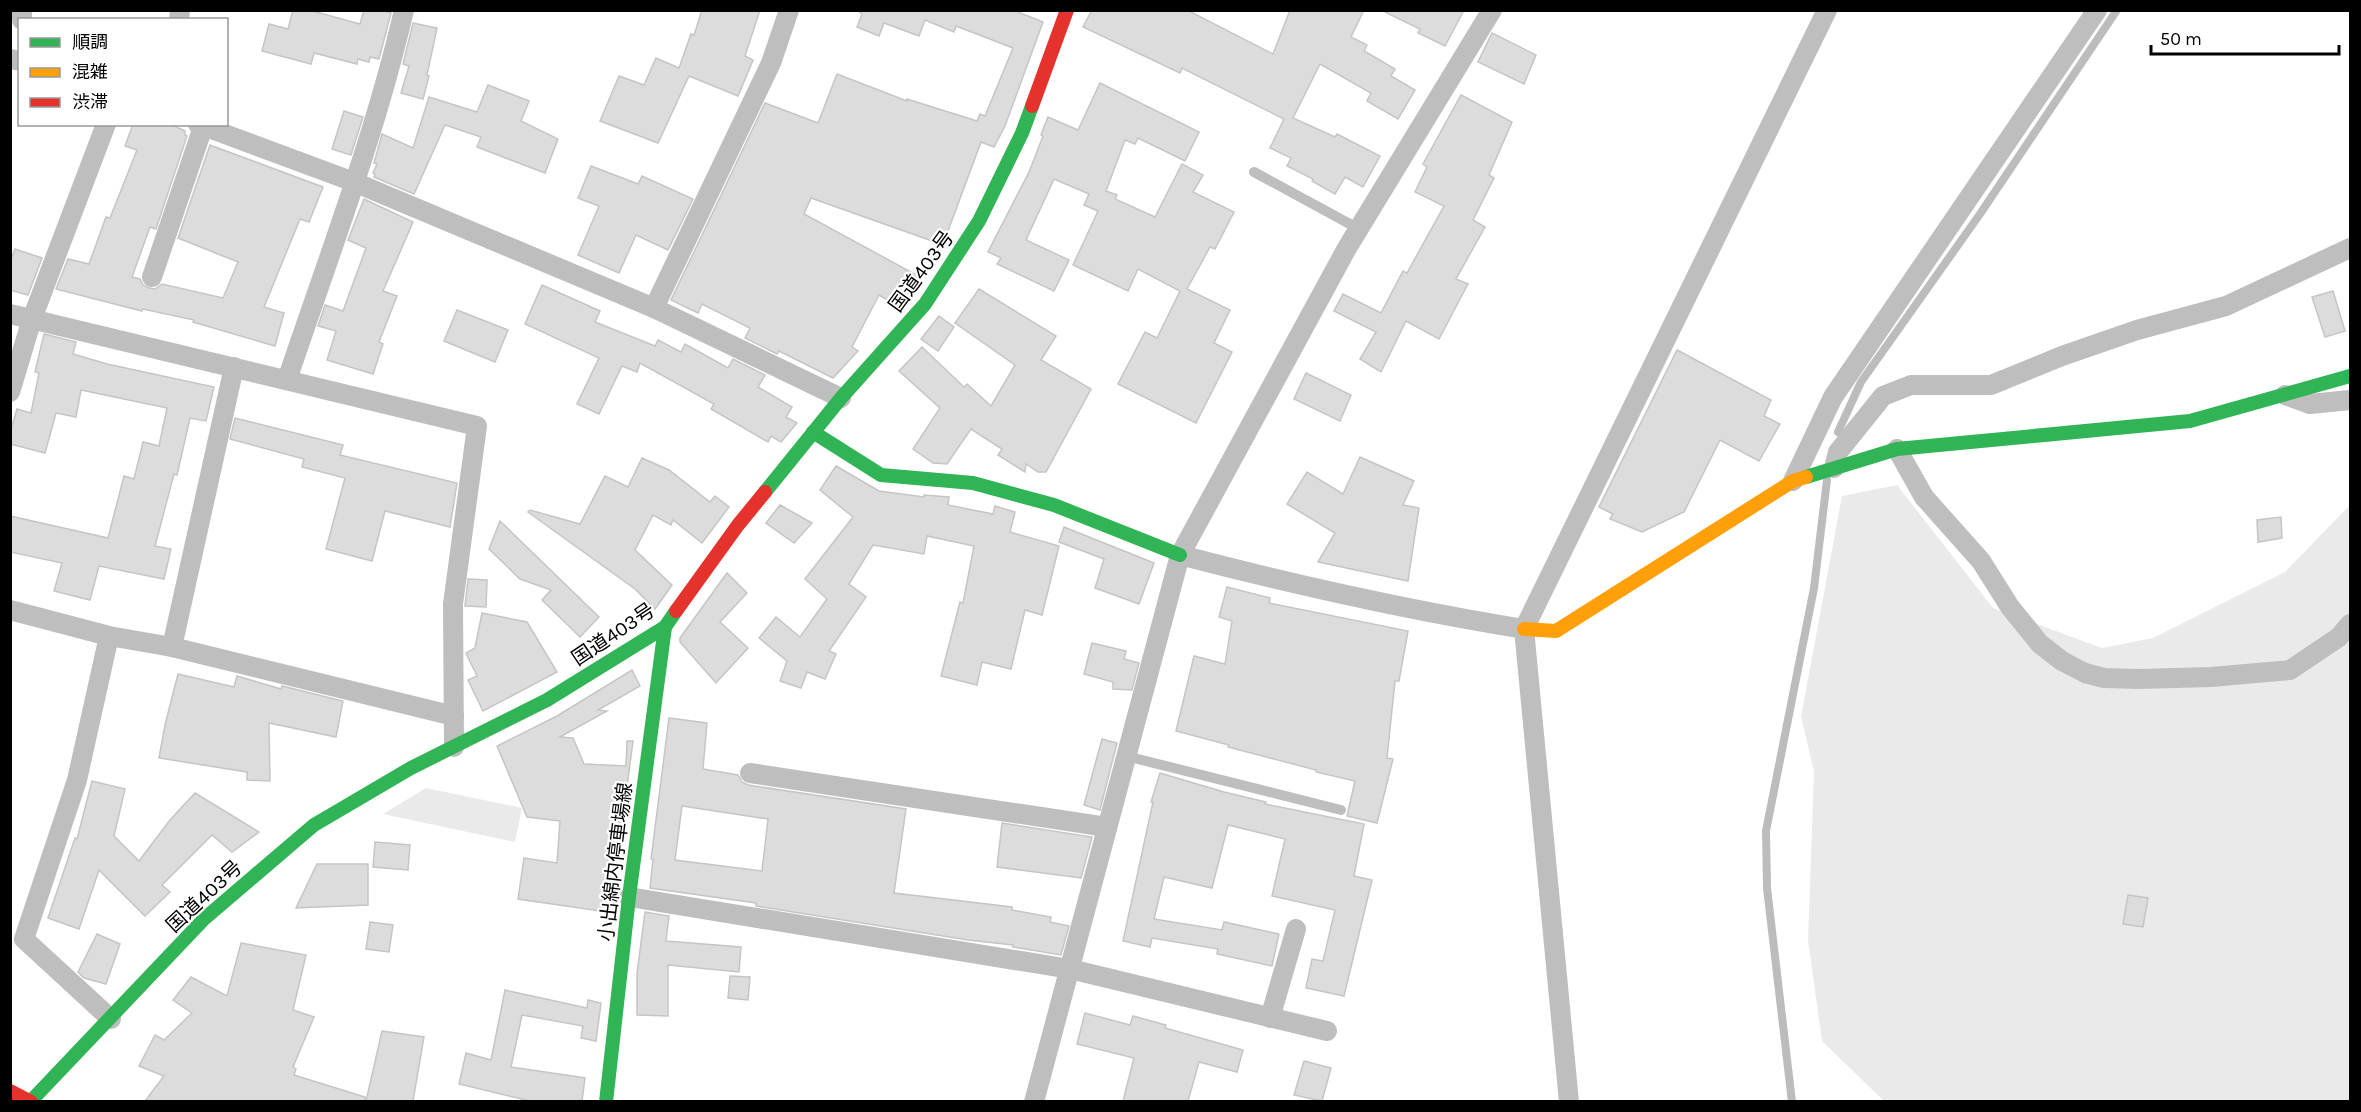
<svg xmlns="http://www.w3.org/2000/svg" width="2361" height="1112" font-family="Karla,'Noto Sans JP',sans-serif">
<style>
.green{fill:#eaeaea}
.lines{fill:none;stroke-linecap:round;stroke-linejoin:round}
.stream{stroke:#bcbcbc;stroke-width:8}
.building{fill:#dcdcdc;stroke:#c5c5c5;stroke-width:1.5;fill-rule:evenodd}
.lane{stroke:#bebebe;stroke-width:10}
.street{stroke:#bebebe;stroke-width:20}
.fast{stroke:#30b455;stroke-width:14}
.slow{stroke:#ff9f0a;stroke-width:14}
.jam{stroke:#e5322d;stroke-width:14}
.labels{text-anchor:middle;stroke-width:4.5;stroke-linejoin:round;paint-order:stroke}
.street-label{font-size:20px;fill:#000;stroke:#fff}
</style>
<rect width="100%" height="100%" fill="#fff"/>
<g class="green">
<path d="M1897,485l96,123 109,40 51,-10 132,-66 65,-67v596h-466l-62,-60 -14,-101 6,-169 -13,-54 41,-221z"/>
<path d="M426,788l96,20 -7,34 -132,-28z"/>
</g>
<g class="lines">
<g class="stream">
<path d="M1838,432l23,-50 119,-168 137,-204"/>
<path d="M1792,1102l-25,-214 -1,-57 48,-243 13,-108"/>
</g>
</g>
<g class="building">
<path d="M293,10h16l51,14 4,-14h16l11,3 -12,46 -9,-2 -1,5 -11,-3 -1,5 -43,-11 -3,11 -49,-13 7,-27 19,5z"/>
<path d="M702,10h58l-15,46 8,4 -15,36 -49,-20 -31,67 -58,-22 19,-45 25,9 12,-27 23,10 12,-34 3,1z"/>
<path d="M857,10h156l30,12 -38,104 -11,21 -13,-5 -36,97 -6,-4 -4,7 -124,-44 -7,16 116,63 -22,29 -19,-11 -27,52 6,4 -25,27 -54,-27 -2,3 -32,-16 5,-10 -48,-24 -4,9 -27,-13 94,-197 53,20 19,-49 70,27v-2l70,22 3,-7 5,2 28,-68 -57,-22 -2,6 -29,-12 -6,16 -35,-13 -5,13 -22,-9 5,-13z"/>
<path d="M1092,10h95l86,44 17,-44h74l-13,27 16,8 -3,6 31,18 -4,7 24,14 -17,29 -31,-18 4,-8 -51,-29 -27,54 42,19 2,-3 43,22 -17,31 -18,-10 -10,17 -23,-13 1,-2 -26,-13 4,-8 -21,-10 14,-29 -102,-51 -2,5 -97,-46z"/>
<path d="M1381,10h83l-19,36 -27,-13 2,-4z"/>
<path d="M413,23l24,5 -10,47 2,1 -6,23 -22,-6 8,-27 -6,-2z"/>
<path d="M1492,33l44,22 -12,29 -46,-22z"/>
<path d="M1100,83l99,49 -14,29 -47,-23 -3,6 -10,-4 -19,51 11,4 -2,4 40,18 27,-53 21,11 -10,17 41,20 -19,37 -5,-2 -23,42 43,21 -16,33 18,9 -36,71 -78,-39 27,-52 12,6 23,-47 -42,-22 -10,22 -55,-26 25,-54 -14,-6 5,-11 -35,-15 -28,61 43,20 -15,31 -57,-27 4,-6 -13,-6 41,-80 14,-36 -2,-1 7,-18 30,13z"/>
<path d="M488,85l41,16 -8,20 37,18 -13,34 -68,-26 4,-10 -36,-12 -31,69 -40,-17 1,-3 -2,-1 4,-9 -3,-1 8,-29 31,14 16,-51 48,15z"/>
<path d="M1461,95l51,27 -23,53 5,3 -21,42 12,7 -29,52 12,5 -29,55 -33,-18 -25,51 -21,-13 16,-27 -42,-21 9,-17 38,19 22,-42 4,2 37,-67 -29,-14 12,-25 -4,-3z"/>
<path d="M344,111l19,6 -12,38 -19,-6z"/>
<path d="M133,124h37l15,7v4l2,1 -31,93 -6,-2 -18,50 8,2 3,6 6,3 6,1 7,-5 61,14 15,-36 -60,-24 32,-93 113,42 -14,35 -9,-3 -36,88 20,6 -9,33 -82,-24 1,-2 -51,-11 -1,2 -86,-22 12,-30 21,5 17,-47 4,1 27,-68 -12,-4z"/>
<path d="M591,166l47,18 4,-8 51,23 -25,51 -32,-15 -17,38 -41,-18 21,-49 -21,-8z"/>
<path d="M364,199l49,23 -30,69 14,5 -18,46 4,2 -10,30 -46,-14 9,-29 -18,-5 7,-21 18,6 23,-63 -18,-8z"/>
<path d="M15,249l27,9 -14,37 -18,-5v-28z"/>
<path d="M542,285l58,26 -5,11 60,24 3,-6 23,12 4,-8 43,24 5,-9 32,16 -7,12 34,20 -6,10 11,6 -16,19 -10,-6 -3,6 -57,-33 3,-5 -74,-41 -3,9 -15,-6 -23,48 -22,-10 22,-46 -74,-34z"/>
<path d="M979,289l77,47 -15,24 50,29 -45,83h-8l-12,-8 -1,8 -27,-17 4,-6 -31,-20 -24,35 -14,-1 -20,-14 27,-41 -41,-37 23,-24 42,40 3,-3 24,22 24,-41 -60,-42z"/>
<path d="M2333,291l12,40 -20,6 -13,-40z"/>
<path d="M457,310l51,20 -13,32 -51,-21z"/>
<path d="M939,316l15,11 -16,24 -17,-12z"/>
<path d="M44,334l32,8 -3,12 34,10 107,23 -8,34 -16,-3 -13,57 -3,-1 -19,72 16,3 -7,30 -65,-13 -9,34 -36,-9 8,-28 -52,-11v-36l98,22 16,-62 10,3 9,-37 16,4 8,-38 -86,-18 -5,27 -20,-4 -11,40 -35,-9v-11l7,-24 14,4 8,-40 -4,-1z"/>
<path d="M1677,350l94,50 -7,16 16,8 -21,37 -39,-21 -36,72 -42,20 -32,-13 3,-5 -14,-7z"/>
<path d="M1306,373l45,22 -11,26 -46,-22z"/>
<path d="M235,418l108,27 -3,10 117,28 -7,44 -65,-16 -13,50 -46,-12 19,-71 -43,-11 2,-8 -74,-20z"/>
<path d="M1360,457l54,24 -11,24 16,3 -11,73 -90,-19 17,-29 -48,-29 20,-32 36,22z"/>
<path d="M642,458l27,12 41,32 5,-6 14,11 -27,36 -29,-23 -2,5 -18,-10 -18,35 37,35 -17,24 -20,-20 -107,-77 2,-2 50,14 25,-48 23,11z"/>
<path d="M836,466l43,25 45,6v-2l25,2 -1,8 45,9 2,-8 20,6 -5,20 49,14 -17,69 -17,-5 -14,59 -29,-7 -5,23 -36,-9 19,-74 3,1 11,-57 -47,-10 -3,18 -51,-9 -24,39 17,13 -37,54 7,3 -11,25 -18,-7 -6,16 -21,-7 7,-20 -28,-23 17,-21 24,20 27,-38 -22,-20 48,-62 -33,-27z"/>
<path d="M780,505l32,18 -18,20 -28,-20z"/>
<path d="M2281,517l1,21 -24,4 -1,-22z"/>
<path d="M500,521l99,96 -19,20 -38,-37 9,-10 -31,-11 -31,-30z"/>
<path d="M1064,527l90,36 -15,41 -44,-16 9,-29 -45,-17z"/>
<path d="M727,573l20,20 -27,29 28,26 -32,35 -36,-41v-4z"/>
<path d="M468,579l19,1 -1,27 -21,-1z"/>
<path d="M1227,587l43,11 -1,5 139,28 -9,50h-4l-8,77 6,1 -16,64 -30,-7 8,-35 -39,-9v-2l-88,-23 1,-2 -53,-14 18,-75 31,8 7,-43 -13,-4z"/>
<path d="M482,613l45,9 30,50 -74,39 -15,-31 9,-4 -11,-23 9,-5z"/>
<path d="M1092,643l34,8 -2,8 15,4 -7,27 -19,-1v-7l-29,-8z"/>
<path d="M632,670l8,16 -42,24 9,1 -47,26 13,1 11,26 42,2 1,-25h6l-15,115 -9,-1 -9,56 -82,-12 6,-41 33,5 3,-42 -33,-4 -30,-71 60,-30z"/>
<path d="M178,674l56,13 3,-11 44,13 1,-3 61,15 -7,36 -67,-14 1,58 -23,-1v-8l-88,-14 6,-33z"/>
<path d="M669,718l38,5 -4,46 35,6 4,7 6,3 158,24 -12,84 118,14v3l39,7 -1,5 19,4 -8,29 -48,-8v-2l-45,-5 -212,-34v-3l-106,-15 3,-29h-2zM682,806l86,13 -6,52 -87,-11z"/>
<path d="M1102,739l15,4 -17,67 -16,-5z"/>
<path d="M1160,773l64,19 42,10 -1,2 99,20 -10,52 18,4 -28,116 -38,-8 6,-29 11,2 12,-51 -63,-14 13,-57 -57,-14 -16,63 -48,-11 -10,42 68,11 2,-8 55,12 -7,32 -55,-12 1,-5 -66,-11 -2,9 -27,-6 30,-139h-2z"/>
<path d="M92,781l33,8 -11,47 25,25 31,-41 25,-27 64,39 -27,20 -20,-17 -50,50 8,7 -25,24 -46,-46 -20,59 -31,-11 27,-80 2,1z"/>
<path d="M1002,823l90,14 -11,41 -84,-11z"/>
<path d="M375,842l35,3 -2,25 -35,-3z"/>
<path d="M317,864h51v41l-72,3z"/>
<path d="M2128,895l20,3 -5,29 -20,-3z"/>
<path d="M645,912l24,4 -3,25 75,6 -2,25 -71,-7v51l-31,-1v-42z"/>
<path d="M370,922l23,3 -4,27 -23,-3z"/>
<path d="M97,934l23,10 -14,40 -22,-6 -6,-6z"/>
<path d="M241,943l65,12 -13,55 21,7 -21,50 3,2 -2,6 71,22v4h-220l19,-25 -25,-10 16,-31 9,5 28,-27 -19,-13 18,-23 36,19z"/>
<path d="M730,976l20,1 -2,23 -20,-2z"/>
<path d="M505,990l82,18 1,-8 13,3 -5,38 -15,-3 2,-12 -61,-11 -11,52 74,11 -3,23h-52l-71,-17 7,-31 25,7z"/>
<path d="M1085,1013l45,12 3,-9 33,9 -1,3 78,22 -6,22 -38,-10 -11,39h-65l11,-43 -57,-14z"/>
<path d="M382,1031l42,6 -11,64h-47z"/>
<path d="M1304,1061l27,7 -9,33 -28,-6z"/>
</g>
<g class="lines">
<g class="lane">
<path d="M1254,172l105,57"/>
<path d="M1126,756l215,54"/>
</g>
<g class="street">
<path d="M22,20v-10"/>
<path d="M179,20l1,-10"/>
<path d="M10,59l10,2"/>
<path d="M198,124l156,58 300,126 187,90"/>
<path d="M152,277l51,-150"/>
<path d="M654,308l117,-245 18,-53"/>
<path d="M10,314l467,112 -24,178 1,143"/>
<path d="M287,380c41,-122 88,-244 117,-370"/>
<path d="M10,392l22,-73 74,-195"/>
<path d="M2285,395l25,9 40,-4"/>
<path d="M1897,449l27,48 57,64 29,46 30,37 22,17 23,12 19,5 35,1 72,-2 79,-7 49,-33 11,-13"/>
<path d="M1834,468l4,-16 45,-56 28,-11h80l71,-29 75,-26 89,-24 124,-58"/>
<path d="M1793,481l40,-84 264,-387"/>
<path d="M1180,555c115,30 227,55 344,74"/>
<path d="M10,610l99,26 63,11 282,69"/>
<path d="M109,636l-32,144 -53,159 87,80"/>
<path d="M172,647l62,-280"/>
<path d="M750,773l357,54"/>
<path d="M629,897l441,72 257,62"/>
<path d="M1270,1018l26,-89"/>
<path d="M1034,1102l146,-547 167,-307 145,-238"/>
<path d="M1569,1102l-45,-473 303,-619"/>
</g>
<g class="fast">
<path d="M813,432l68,43 92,8 81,22 126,50"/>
<path d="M1806,477l91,-28 293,-28 160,-45"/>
<path d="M765,492l76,-94 84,-94 54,-83 43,-88 10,-27"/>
<path d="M30,1102l174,-183 110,-94 97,-57 136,-68 118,-73 11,-16"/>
<path d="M606,1102l23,-205 36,-270"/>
</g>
<path class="slow" d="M1524,629l32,2 237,-150 13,-4"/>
<g class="jam">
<path d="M1032,106l35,-96"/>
<path d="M676,611l62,-86 27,-33"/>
<path d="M10,1091l21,11"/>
</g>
</g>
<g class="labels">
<g class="street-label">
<text transform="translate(921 271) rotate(-54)" y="7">国道403号</text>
<text transform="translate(613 634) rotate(-34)" y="7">国道403号</text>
<text transform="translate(615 862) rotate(-83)" y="7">小出綿内停車場線</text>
<text transform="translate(204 896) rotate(-43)" y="7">国道403号</text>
</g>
</g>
<rect width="2361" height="1112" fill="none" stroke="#000000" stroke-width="24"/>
<rect x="18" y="18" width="210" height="108" fill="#ffffff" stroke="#999999" stroke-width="1.5"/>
<rect x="30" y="38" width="30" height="9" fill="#30b455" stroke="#999999" stroke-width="1.5"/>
<text x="72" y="48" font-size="18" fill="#000000">順調</text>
<rect x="30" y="68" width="30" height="9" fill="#ff9f0a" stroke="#999999" stroke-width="1.5"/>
<text x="72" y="78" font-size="18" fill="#000000">混雑</text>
<rect x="30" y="98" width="30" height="9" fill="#e5322d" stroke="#999999" stroke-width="1.5"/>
<text x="72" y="108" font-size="18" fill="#000000">渋滞</text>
<path d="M2151 45v9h188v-9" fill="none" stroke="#000000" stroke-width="3"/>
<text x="2160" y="45" font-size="18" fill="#000000" stroke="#ffffff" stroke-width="4.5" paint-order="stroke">50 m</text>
</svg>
